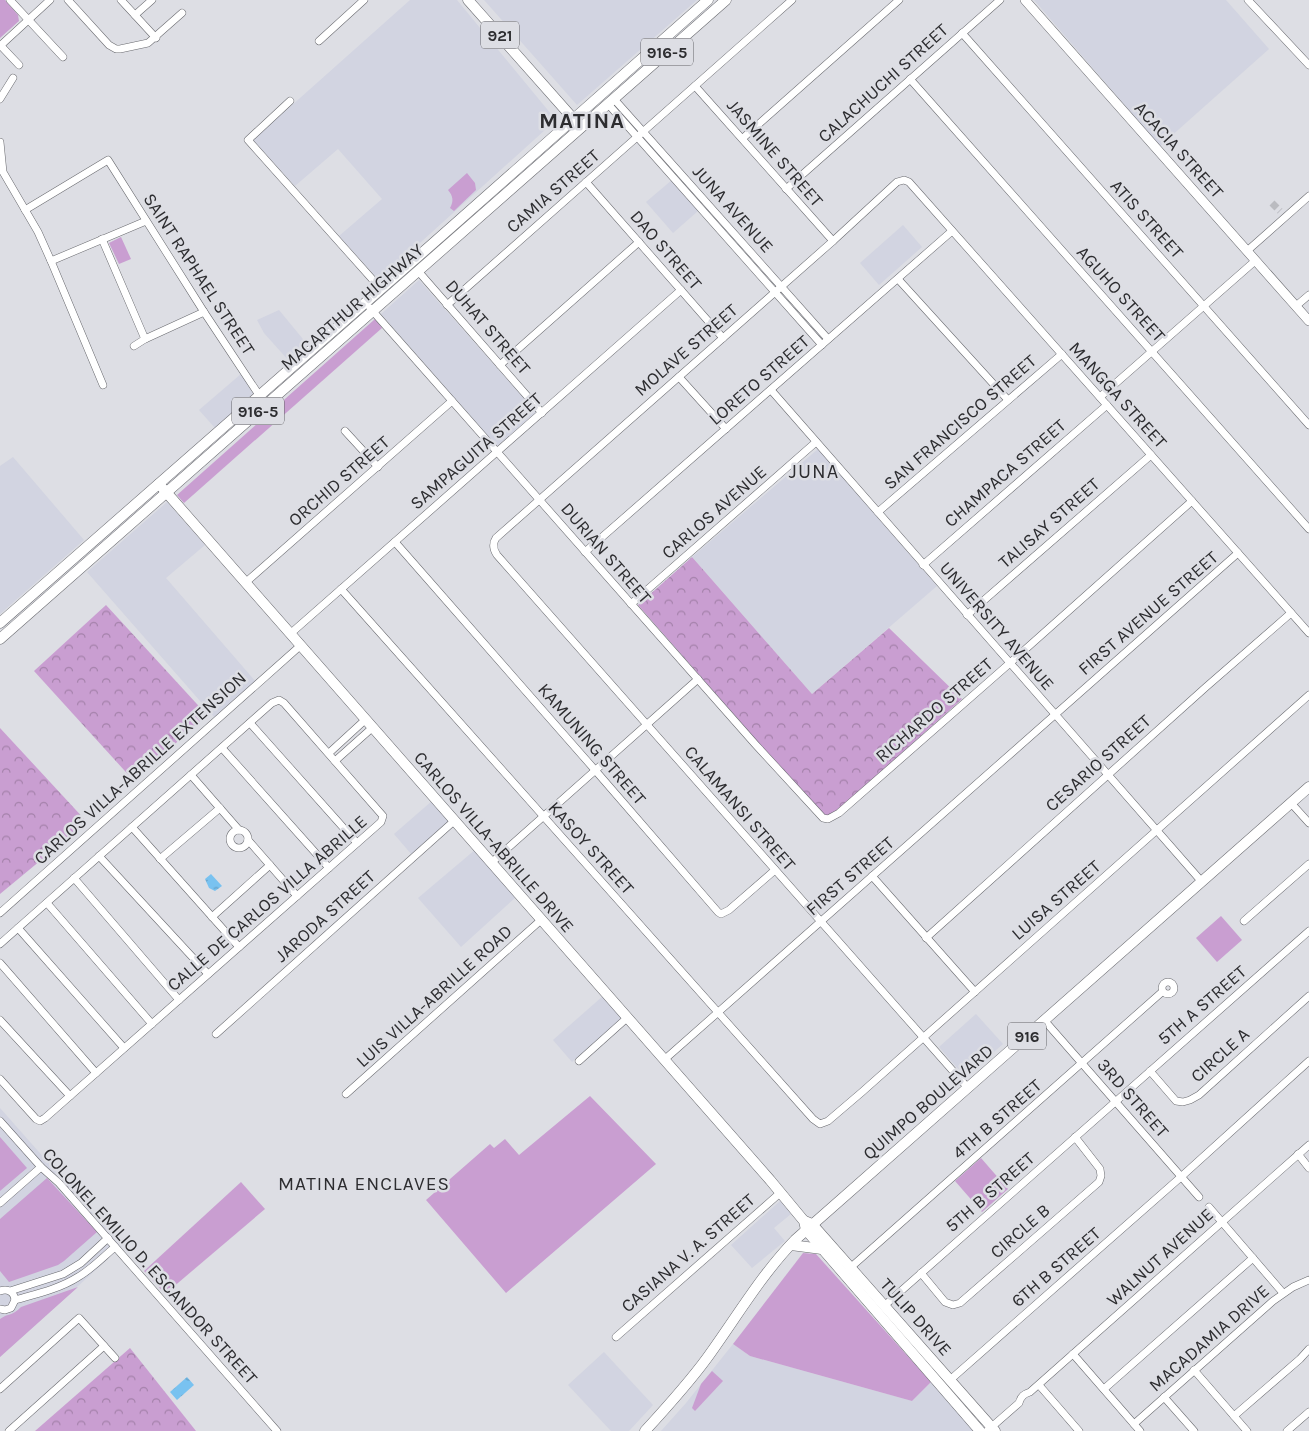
<svg xmlns="http://www.w3.org/2000/svg" width="1309" height="1431" font-family="Karla,sans-serif">
<style>
.built{fill:#d2d4e1}
.green{fill:#c99ed1}
.forest{fill:url(#forest-crowns)}
.water{fill:url(#water-ripples)}
.lines{fill:none;stroke-linecap:round;stroke-linejoin:round}
.minor-tunnel{stroke:#babbc0;stroke-width:7;stroke-dasharray:7 3.5;stroke-linecap:butt}
.minor-casing{stroke:#696a6f;stroke-width:8}
.tertiary-casing{stroke:#696a6f;stroke-width:10}
.secondary-casing{stroke:#696a6f;stroke-width:11}
.primary-casing{stroke:#696a6f;stroke-width:11}
.minor{stroke:#fff;stroke-width:7}
.tertiary{stroke:#fff;stroke-width:9}
.secondary{stroke:#fff;stroke-width:10}
.primary{stroke:#fff;stroke-width:10}
.labels{text-anchor:middle;stroke-width:5;stroke-linejoin:round;paint-order:stroke}
.shield{fill:#dddee4;stroke:#626266;stroke-width:1}
.shield-label{font-size:16px;font-weight:bold;fill:#2d2d30}
.street-label{font-size:18px;fill:#2d2d30;stroke:#dddee4}
.neighbourhood-label{font-size:19px;letter-spacing:1px;fill:#2d2d30;stroke:#dddee4}
.quarter-label{font-size:20px;letter-spacing:1px;fill:#2d2d30;stroke:#dddee4}
.district-label{font-size:22px;font-weight:bold;letter-spacing:1px;fill:#2d2d30;stroke:#dddee4}
</style>
<defs>
<pattern id="forest-crowns" width="20" height="18" patternUnits="userSpaceOnUse" patternTransform="scale(1.25)"><rect width="20" height="18" fill="#c99ed1"/><path d="M2 6a3 3 0 1 1 6 0M12 15a3 3 0 1 1 6 0" fill="none" stroke="#a481aa"/></pattern>
<pattern id="water-ripples" width="26" height="14" patternUnits="userSpaceOnUse" patternTransform="scale(1.25)"><rect width="26" height="14" fill="#79c2f0"/><path d="M2 4q2-2 4 0t4 0M15 11q2-2 4 0t4 0" fill="none" stroke="#649ec3"/></pattern>
</defs>
<rect width="100%" height="100%" fill="#dddee4"/>
<g class="built">
<path d="M410,0h47l99,120 -177,160 -40,-44 43,-37 -44,-50 -43,37 -42,-46z"/>
<path d="M484,0h213l-120,105z"/>
<path d="M1034,0h192l43,49 -109,97z"/>
<path d="M672,180l26,31 -25,22 -27,-31z"/>
<path d="M903,225l19,22 -43,38 -19,-22z"/>
<path d="M419,280l117,132 -39,34 -116,-132z"/>
<path d="M279,310l28,34 -18,17 -25,-28 -7,-13z"/>
<path d="M241,374l12,20 -38,34 -16,-18z"/>
<path d="M818,449l119,137 -125,108 -120,-137z"/>
<path d="M13,457l71,83 -84,74v-148z"/>
<path d="M167,502l38,43 -39,33 90,104 -41,36 -128,-146z"/>
<path d="M432,801l18,21 -38,33 -18,-21z"/>
<path d="M476,849l41,47 -56,51 -43,-49z"/>
<path d="M603,996l19,22 -50,44 -19,-22z"/>
<path d="M976,1014l27,30 -38,33 -26,-30z"/>
<path d="M0,1108l122,138 -122,111z"/>
<path d="M780,1201l11,13 -17,14 11,13 -33,27 -21,-23z"/>
<path d="M733,1344l17,12 162,45 19,-19 42,49h-312l25,-28z"/>
<path d="M604,1352l49,53 -24,26h-18l-43,-46z"/>
</g>
<g class="green">
<path d="M0,0h5l13,15 1,6 -19,17z"/>
<path d="M467,173l8,10 1,7 -22,21 -4,-3c4,-7 3,-12 -2,-18z"/>
<path d="M121,237l10,22 -12,5 -10,-21z"/>
<path d="M375,319l7,9 -198,175 -7,-8z"/>
<path d="M1221,916l21,24 -25,22 -21,-24z"/>
<path d="M590,1096l66,68 -150,129 -80,-93 64,-56 4,4 11,-9 14,16z"/>
<path d="M0,1137l27,31 -27,23z"/>
<path d="M981,1158l27,31 -26,23 -27,-31z"/>
<path d="M47,1178l50,54 -33,29 -6,4 -49,17 -9,-11v-52z"/>
<path d="M241,1182l24,27 -100,85 -21,-23z"/>
<path d="M803,1253l13,1 115,128 -19,19 -162,-45 -17,-12z"/>
<path d="M78,1287l-78,70v-38c8,-6 13,-3 21,-12z"/>
<path d="M712,1371l11,10 -28,30 -3,-3 9,-24z"/>
</g>
<g class="forest">
<path d="M692,557l120,137 77,-66 73,71 -126,113 -9,4 -8,-4 -181,-207z"/>
<path d="M106,605l101,110 -73,66 -100,-110z"/>
<path d="M0,728l87,94 -87,72z"/>
<path d="M130,1348l66,83h-161z"/>
</g>
<g class="water">
<path d="M211,874l11,12 -7,5 -6,-3 -4,-9z"/>
<path d="M187,1377l7,8 -17,15 -7,-8z"/>
</g>
<g class="lines">
<path class="minor-tunnel" d="M1272,203l8,8"/>
<g class="minor-casing">
<g id="minor">
<path d="M10,0l53,57"/>
<path d="M68,0l41,45 7,4h4l28,-6 34,-30"/>
<path d="M121,0l35,38"/>
<path d="M1248,0l61,65"/>
<path d="M135,15l17,-15"/>
<path d="M962,33l347,392"/>
<path d="M319,41l45,-41"/>
<path d="M0,46l50,-46"/>
<path d="M1,46l18,19"/>
<path d="M910,79l399,450"/>
<path d="M695,86l138,155"/>
<path d="M0,99l13,-21"/>
<path d="M614,99l214,240"/>
<path d="M290,101l-42,39 133,149"/>
<path d="M608,104l214,241"/>
<path d="M743,138l156,-138"/>
<path d="M0,142l3,30 35,60 13,29 52,124"/>
<path d="M586,182l137,156"/>
<path d="M786,189l214,-189"/>
<path d="M25,210l83,-50 96,152 55,83 8,8"/>
<path d="M102,239l43,100"/>
<path d="M1247,251l62,-55"/>
<path d="M51,261l95,-40"/>
<path d="M418,271l124,142"/>
<path d="M898,279l110,121"/>
<path d="M447,305l345,-305"/>
<path d="M1296,306l13,-11"/>
<path d="M370,308l385,436 68,74 5,1 11,-6 171,-150 182,-162"/>
<path d="M134,346l11,-7 59,-27"/>
<path d="M500,365l139,-123"/>
<path d="M679,377l47,52"/>
<path d="M771,390l431,492"/>
<path d="M1100,397l155,-136"/>
<path d="M345,431l33,36"/>
<path d="M878,512l184,-158"/>
<path d="M395,542l200,228 123,142 3,2 8,-4 46,-40"/>
<path d="M585,552l367,-321"/>
<path d="M923,565l184,-160"/>
<path d="M245,583l207,-182"/>
<path d="M341,589l472,530 7,5 8,-3 34,-29 447,-397"/>
<path d="M631,604l185,-162"/>
<path d="M967,615l184,-160"/>
<path d="M290,634l391,-344"/>
<path d="M250,723l107,120"/>
<path d="M222,748l107,120"/>
<path d="M329,753l36,-33"/>
<path d="M335,761l37,-33"/>
<path d="M191,775l48,55"/>
<path d="M1291,803l18,20"/>
<path d="M132,827l107,120"/>
<circle cx="239" cy="839" r="9"/>
<path d="M248,840l49,56"/>
<path d="M99,856l109,118"/>
<path d="M160,859l60,-51"/>
<path d="M491,863l207,-184"/>
<path d="M872,876l103,116"/>
<path d="M74,878l105,122"/>
<path d="M47,903l105,121"/>
<path d="M0,913l300,-267"/>
<path d="M212,917l58,-52"/>
<path d="M1244,921l65,-57"/>
<path d="M18,928l106,120"/>
<path d="M926,938l280,-251 85,-74"/>
<path d="M0,944l272,-241 7,-3 5,3 99,113 -2,6 -336,296 -5,3 -4,-2 -36,-40"/>
<path d="M0,963l96,110"/>
<circle cx="1168" cy="988" r="6"/>
<path d="M0,1020l70,76"/>
<path d="M1044,1020l155,177"/>
<path d="M216,1034l238,-213"/>
<path d="M664,1060l574,-507"/>
<path d="M579,1061l48,-43"/>
<path d="M1150,1071l26,30 7,1 7,-2 9,-5 110,-99"/>
<path d="M968,1088l-471,-533c-4,-6 -5,-11 -1,-17l337,-297 64,-59 7,-2 5,2 400,451"/>
<path d="M346,1094l195,-174"/>
<path d="M0,1121l41,46 18,16 218,248"/>
<path d="M1298,1154l11,14"/>
<path d="M0,1203l41,-36"/>
<path d="M1209,1207l74,86"/>
<path d="M850,1268l312,-276"/>
<path d="M921,1273l24,29 8,3 7,-2 139,-121 2,-6 -1,-7 -25,-32"/>
<path d="M0,1291c8,-3 14,1 15,9l-4,8 -6,2 -5,-1"/>
<path d="M10,1291l53,-17 18,-11 27,-25"/>
<path d="M15,1300c21,-6 44,-11 63,-23 14,-8 25,-20 37,-30"/>
<path d="M884,1306l425,-375"/>
<path d="M616,1337l164,-144"/>
<path d="M1073,1354l67,77"/>
<path d="M1194,1370l53,61"/>
<path d="M950,1380l232,-204 127,-115"/>
<path d="M1039,1385l40,46"/>
<path d="M0,1389l79,-71 36,40"/>
<path d="M1104,1389l149,-131"/>
<path d="M1164,1397l30,34"/>
<path d="M1234,1416l66,-57 9,-10"/>
<path d="M1134,1424l139,-123 20,-14 16,-7"/>
<path d="M9,1431l95,-85"/>
<path d="M987,1431l32,-28c2,-7 5,-9 11,-11l279,-247"/>
<path d="M1287,1431l22,-19"/>
</g>
</g>
<g class="tertiary-casing">
<path id="tertiary" d="M1025,0l284,321"/>
</g>
<g class="secondary-casing">
<g id="secondary">
<path d="M159,484l611,696 34,41 2,9 174,201"/>
<path d="M805,1221l7,3 183,207"/>
</g>
</g>
<g class="primary-casing">
<g id="primary">
<path d="M468,0l109,123"/>
<path d="M0,623l430,-377 278,-246"/>
<path d="M0,639l726,-639"/>
<path d="M791,1245l31,4"/>
<path d="M645,1431c22,-24 43,-47 62,-73 29,-40 54,-83 88,-118l514,-453"/>
</g>
</g>
<use href="#minor" class="minor"/>
<use href="#tertiary" class="tertiary"/>
<use href="#secondary" class="secondary"/>
<use href="#primary" class="primary"/>
</g>
<g class="labels">
<g class="shield">
<rect x="481" y="21.5" width="38" height="27" rx="4"/>
<rect x="641" y="38.5" width="52" height="27" rx="4"/>
<rect x="232" y="397.5" width="52" height="27" rx="4"/>
<rect x="1008" y="1022.5" width="38" height="27" rx="4"/>
</g>
<g class="shield-label">
<text x="500" y="41">921</text>
<text x="667" y="58">916-5</text>
<text x="258" y="417">916-5</text>
<text x="1027" y="1042">916</text>
</g>
<g class="street-label">
<text transform="translate(883 83) rotate(-42)" y="6">CALACHUCHI STREET</text>
<text transform="translate(1179 150) rotate(48)" y="6">ACACIA STREET</text>
<text transform="translate(775 153) rotate(49)" y="6">JASMINE STREET</text>
<text transform="translate(553 191) rotate(-41)" y="6">CAMIA STREET</text>
<text transform="translate(733 209) rotate(48)" y="6">JUNA AVENUE</text>
<text transform="translate(1147 219) rotate(48)" y="6">ATIS STREET</text>
<text transform="translate(666 250) rotate(49)" y="6">DAO STREET</text>
<text transform="translate(199 274) rotate(57)" y="6">SAINT RAPHAEL STREET</text>
<text transform="translate(1121 294) rotate(48)" y="6">AGUHO STREET</text>
<text transform="translate(352 307) rotate(-41)" y="6">MACARTHUR HIGHWAY</text>
<text transform="translate(488 327) rotate(49)" y="6">DUHAT STREET</text>
<text transform="translate(686 350) rotate(-41)" y="6">MOLAVE STREET</text>
<text transform="translate(759 380) rotate(-41)" y="6">LORETO STREET</text>
<text transform="translate(1118 395) rotate(48)" y="6">MANGGA STREET</text>
<text transform="translate(960 422) rotate(-41)" y="6">SAN FRANCISCO STREET</text>
<text transform="translate(476 451) rotate(-41)" y="6">SAMPAGUITA STREET</text>
<text transform="translate(1005 473) rotate(-41)" y="6">CHAMPACA STREET</text>
<text transform="translate(339 481) rotate(-41)" y="6">ORCHID STREET</text>
<text transform="translate(714 512) rotate(-41)" y="6">CARLOS AVENUE</text>
<text transform="translate(1049 523) rotate(-41)" y="6">TALISAY STREET</text>
<text transform="translate(606 553) rotate(49)" y="6">DURIAN STREET</text>
<text transform="translate(1148 613) rotate(-41)" y="6">FIRST AVENUE STREET</text>
<text transform="translate(997 626) rotate(49)" y="6">UNIVERSITY AVENUE</text>
<text transform="translate(934 710) rotate(-41)" y="6">RICHARDO STREET</text>
<text transform="translate(592 744) rotate(49)" y="6">KAMUNING STREET</text>
<text transform="translate(1098 763) rotate(-42)" y="6">CESARIO STREET</text>
<text transform="translate(140 768) rotate(-42)" y="6">CARLOS VILLA-ABRILLE EXTENSION</text>
<text transform="translate(740 808) rotate(49)" y="6">CALAMANSI STREET</text>
<text transform="translate(494 842) rotate(49)" y="6">CARLOS VILLA-ABRILLE DRIVE</text>
<text transform="translate(591 848) rotate(48)" y="6">KASOY STREET</text>
<text transform="translate(850 876) rotate(-41)" y="6">FIRST STREET</text>
<text transform="translate(1056 900) rotate(-41)" y="6">LUISA STREET</text>
<text transform="translate(267 903) rotate(-41)" y="6">CALLE DE CARLOS VILLA ABRILLE</text>
<text transform="translate(325 916) rotate(-42)" y="6">JARODA STREET</text>
<text transform="translate(434 996) rotate(-42)" y="6">LUIS VILLA-ABRILLE ROAD</text>
<text transform="translate(1202 1005) rotate(-41)" y="6">5TH A STREET</text>
<text transform="translate(1220 1055) rotate(-42)" y="6">CIRCLE A</text>
<text transform="translate(1133 1098) rotate(49)" y="6">3RD STREET</text>
<text transform="translate(928 1102) rotate(-41)" y="6">QUIMPO BOULEVARD</text>
<text transform="translate(997 1119) rotate(-41)" y="6">4TH B STREET</text>
<text transform="translate(990 1192) rotate(-41)" y="6">5TH B STREET</text>
<text transform="translate(1020 1231) rotate(-41)" y="6">CIRCLE B</text>
<text transform="translate(688 1253) rotate(-41)" y="6">CASIANA V. A. STREET</text>
<text transform="translate(1160 1257) rotate(-42)" y="6">WALNUT AVENUE</text>
<text transform="translate(150 1266) rotate(48)" y="6">COLONEL EMILIO D. ESCANDOR STREET</text>
<text transform="translate(1056 1267) rotate(-41)" y="6">6TH B STREET</text>
<text transform="translate(916 1317) rotate(48)" y="6">TULIP DRIVE</text>
<text transform="translate(1209 1338) rotate(-41)" y="6">MACADAMIA DRIVE</text>
</g>
<g class="neighbourhood-label">
<text x="364" y="1190">MATINA ENCLAVES</text>
</g>
<g class="quarter-label">
<text x="814" y="478">JUNA</text>
</g>
<g class="district-label">
<text x="582" y="128">MATINA</text>
</g>
</g>
</svg>
